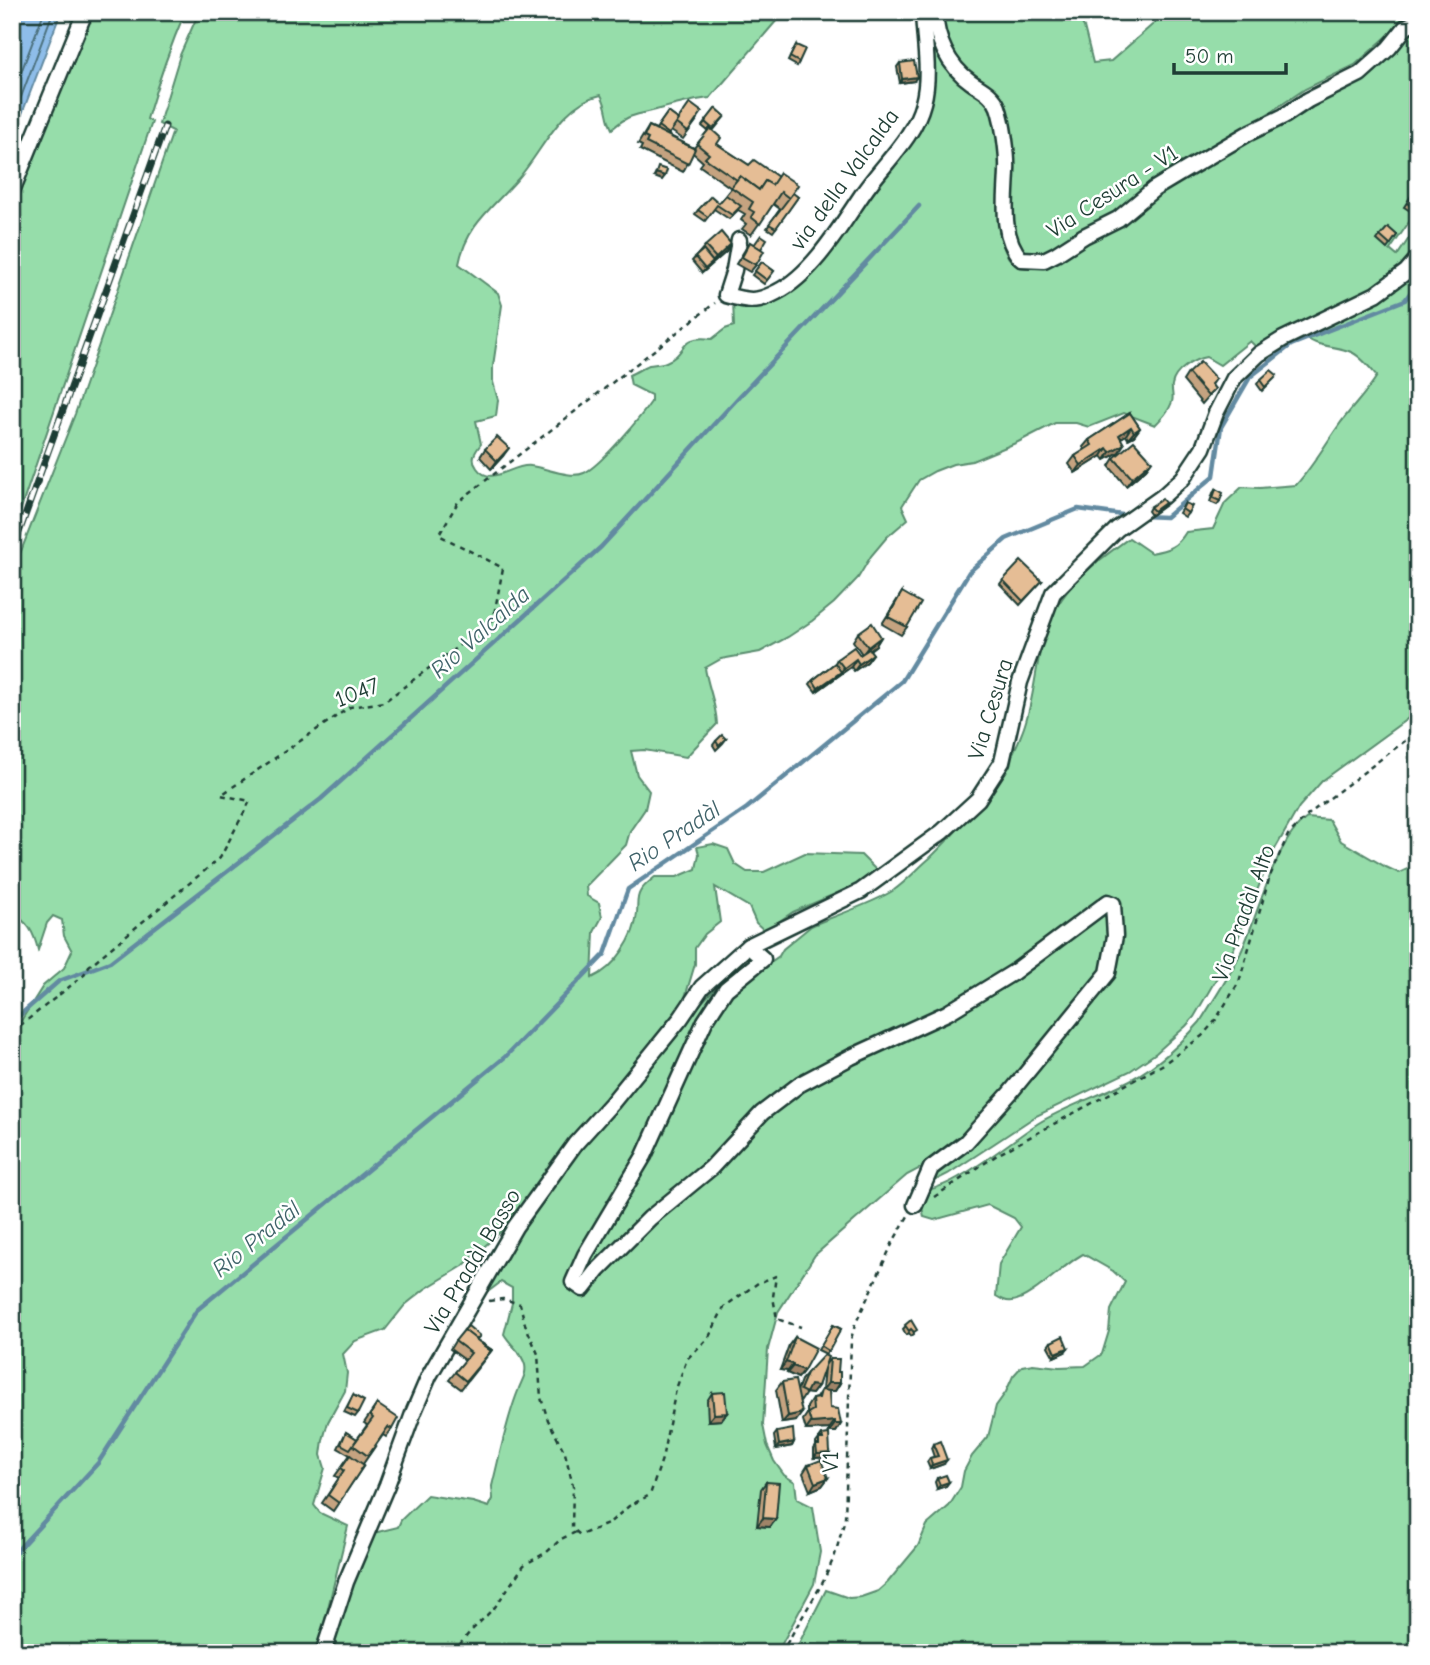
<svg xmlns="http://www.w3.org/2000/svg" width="1430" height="1665" font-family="'Comic Neue',sans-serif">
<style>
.green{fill:#96ddaa;stroke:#5a8d6f;stroke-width:2}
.water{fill:#8ebde9;stroke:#628aa1;stroke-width:2}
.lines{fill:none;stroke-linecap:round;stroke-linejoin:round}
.shore{stroke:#4b707c;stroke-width:2}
.stream{stroke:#628aa1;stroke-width:4.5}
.minor-casing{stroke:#1f3d34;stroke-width:19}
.path{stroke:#1f3d34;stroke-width:2.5;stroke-dasharray:5 5;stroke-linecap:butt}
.minor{stroke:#fff;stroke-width:14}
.rail-casing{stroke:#1f3d34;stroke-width:7}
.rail{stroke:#fff;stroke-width:4.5;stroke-dasharray:13;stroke-linecap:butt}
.wall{fill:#c5a380;stroke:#1f3d34;stroke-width:2}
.shaded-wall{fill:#a08468;stroke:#1f3d34;stroke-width:2}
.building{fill:#e5bd95;stroke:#1f3d34;stroke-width:2}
.labels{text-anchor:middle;stroke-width:5;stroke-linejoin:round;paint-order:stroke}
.street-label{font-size:23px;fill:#1f3d34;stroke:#fff}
.water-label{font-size:24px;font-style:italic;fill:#40636a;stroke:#fff}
</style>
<rect width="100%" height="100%" fill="#fff"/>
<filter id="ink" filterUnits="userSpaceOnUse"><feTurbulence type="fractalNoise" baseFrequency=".0143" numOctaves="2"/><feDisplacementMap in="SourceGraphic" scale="14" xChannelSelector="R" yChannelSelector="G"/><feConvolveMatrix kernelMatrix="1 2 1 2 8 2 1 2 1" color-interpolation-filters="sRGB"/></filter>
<g filter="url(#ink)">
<g class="green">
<path d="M93,12h92c-15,35 -27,70 -38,107l5,3 -140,413v-330z"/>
<path d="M199,12h585l-74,86c-19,2 -35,7 -54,12 -22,6 -26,3 -44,19 -6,-11 -4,-22 -11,-34 -41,8 -59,58 -85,86 -24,27 -50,45 -57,83l39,29 4,12 -9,61v16l5,18 -2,16 -20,5 5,23c-6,8 -11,14 -4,24 14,20 36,-5 54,-2 15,2 40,13 53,7 16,-7 56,-55 67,-71v-7l-20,-10 -2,-10c7,-3 13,-7 20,-10 6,-1 12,-1 17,-3 23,-9 12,-28 46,-23l13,-10 9,-3 -1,-26 17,-1 31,-16 26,-22 111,-141 10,-108c3,15 4,34 14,46 15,18 43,30 51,53 5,15 9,43 9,59 -1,42 -16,123 56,91l101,-68 91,-54 40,-17 34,-22 39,-20 33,-31 5,-9 17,-14v183l-28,41 7,6 21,-31c0,7 1,15 -1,21 -19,46 -119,74 -161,101l-6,-6 -30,24 -14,-8c-12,2 -32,14 -34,28 -1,5 2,11 0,17 -3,9 -10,16 -17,23l-31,-12 -35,14 -13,-4h-21l-37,19 -46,19 -19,3 -18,7 -16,9 -17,26 6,13 -21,18 -16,19 -13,22 -24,25 -22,18 -24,16 -28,15 -39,7 -16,9c3,20 11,35 12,56l-31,33 -42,-7 -13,1 6,24 12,16 -4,18 -15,22 -4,14 -40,41 1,10 12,7 3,14 -8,15 -2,46c23,-10 43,-40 45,-65 1,-8 -1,-14 3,-21 3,-6 10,-11 15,-15h22l19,-8 3,-15 -2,-7 16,-3 15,5 7,15 12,8h17l41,-19 56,2 17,17 -3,5 -82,35 -28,19 -9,-8 -7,-16 -34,-20 5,35 -15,12 -10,14v16l-12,40 -173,219 -47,43 -38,23 -20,16 -20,25 -30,11 -12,13 4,19 -2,18 -17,31 -5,18 -2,15 4,13 -11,37 6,8 28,13 -31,127h-305v-618l31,-49 21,-18 8,-17 -8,-15 -2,-16 -9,-4 -6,7 -9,27c-4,-17 -10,-29 -26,-36v-340l63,-160 98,-283 -14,-7 21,-69z"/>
<path d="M939,12h136l9,15 9,36 18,-2 56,-49 251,1 -14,8 -49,44 -50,24 -191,127 -73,38h-11l-11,-6 -7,-21 -5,-96 -35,-55 -23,-25z"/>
<path d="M1418,265v446l-96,70 -23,26 -28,49 -37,92 -40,69 -8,9 -30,27 -26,18 -94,45 -88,58 -12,6 -5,-1 148,-157c21,-27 37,-52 42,-87 0,-8 2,-20 -2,-27 -3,-4 -9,-8 -12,-11l-12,6 -45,38 -73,51 -132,63 -114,85 -149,142 -1,-6 84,-149 18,-44 34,-74 25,-27 37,-26 4,-7 28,-23c25,-11 61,-22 83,-36 13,-9 24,-22 36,-32 37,-37 75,-78 93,-128 10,-26 12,-56 18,-83 12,-54 46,-78 88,-109l22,15c17,-3 26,-6 35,-21l27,-3 12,-26 17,-16 18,1 36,-3c17,-19 28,-39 43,-60 12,-17 27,-31 38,-49 -7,-8 -16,-20 -26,-24 -14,-7 -38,-4 -48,-18z"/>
<path d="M1307,818l22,2 12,21 45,26 13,6 19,-9v789h-624l32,-63 23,8 12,-1 17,-6 10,-9 30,-36 9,-21 22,-19 12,-19 3,-16 8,-15 16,-19 8,-31 10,-14 7,-16 9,-10 11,-2 26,3 26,-1 17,-12 7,-23 2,-21 14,-28 -12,-11 -30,-17c-19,10 -53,46 -71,47 -6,1 -11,-2 -16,-5l3,-32 22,-37 -7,-9 -26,-13 -54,15 -10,-3 -2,-10 9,-18c29,-6 80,-48 106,-65 26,-16 56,-26 83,-39 31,-14 58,-38 80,-63 14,-23 30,-46 41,-70 17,-36 34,-112 66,-134z"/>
<path d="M1107,908c7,28 -2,57 -16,82l-130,149 -31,24 -23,12 -92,80 -37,57 -10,37 -5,76 4,20 7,16 10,14 11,7 2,17 16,8 7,45 -6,32 -37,69h-448l38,-111 7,-9 24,-6 3,-7 26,-25 46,7 16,5 4,-8 -1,-13c8,-32 14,-65 26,-95 3,-10 9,-16 7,-26 -3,-13 -14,-19 -21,-31l8,-31v-15l-11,-6 -12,9h-7l38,-61 60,-81 107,-130 35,-39 30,-22 -2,8 -26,19 -152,303 7,6 12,-5 17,-21 43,-43 58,-46 50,-54 35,-30 56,-31 132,-63 55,-36z"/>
</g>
<path class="water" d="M12,12h49l-49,128z"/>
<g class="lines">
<g class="shore">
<path d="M12,96l32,-84"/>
<path d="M12,121l41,-109"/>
</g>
<g class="stream">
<path d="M1142,516l24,1 48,-41 7,-49 29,-50 41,-32 114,-45 13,-18"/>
<path d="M12,1022l47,-41 51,-19 211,-163 280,-252 136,-148 182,-193"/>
<path d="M12,1556l86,-93 99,-153 308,-253 100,-103 23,-65 119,-81 155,-127 67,-109 37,-33 72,-30 52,7"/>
</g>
<g class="minor-casing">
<g id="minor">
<path d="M935,12c1,27 13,54 36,70 10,7 22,12 27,25 5,14 10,48 9,64 -1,30 -7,64 14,88l23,1 12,-6 28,-18 34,-17 36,-30 30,-18 63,-37 37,-18 24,-16 52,-26 29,-26 17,-21 12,-6"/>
<path d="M12,191l73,-179"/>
<path d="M739,240l-5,30 -8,25c21,6 31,8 51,-3 36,-18 65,-68 87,-100 20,-29 50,-54 59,-89 8,-29 1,-61 0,-91"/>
<path d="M748,946l15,13 -37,30 -21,32 -61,135 -59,99 -12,27 10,7 15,-19 52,-52 61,-50 51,-55 38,-29 51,-27 96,-44 67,-41 94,-70 5,2 2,32 -7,37 -98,120 -44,49 -35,26 -16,37"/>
<path d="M323,1653l23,-71 41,-97 27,-74 15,-35 86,-149 60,-83 37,-41 69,-85 21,-31 46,-41 113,-55 81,-59 36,-33 24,-37 18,-80 33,-89 64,-64 45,-32 21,-19 20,-30 13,-35 18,-35 25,-24 24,-15 93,-45 30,-22 12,-14"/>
</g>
</g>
<g class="path">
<path d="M12,1032l71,-56 6,-10 131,-108 30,-57 -29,-6 129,-88 34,-5 109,-82 10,-52 -64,-33 19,-33 257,-199"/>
<path d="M934,1197l63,-42 165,-90 40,-29 13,-15 24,-39 31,-106 18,-41 22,-22 108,-82"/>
<path d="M489,1301l14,-2 17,5 5,20 13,30 3,44 7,22 17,33 8,33 -1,42 8,7 28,-11 21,-18 21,-11 12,-36 14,-70 11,-30 22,-22 15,-30 34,-24 18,-7 -3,21 4,22 24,8"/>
<path d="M453,1653l16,-20 26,-26 29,-42 23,-13 14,-13 15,-7"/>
<path d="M781,1653l42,-71 12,-27 10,-36 6,-180 4,-14 38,-83 15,-26"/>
</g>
<use href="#minor" class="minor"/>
<g class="rail-casing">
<path id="rail" d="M12,552l153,-426"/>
</g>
<use href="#rail" class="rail"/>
</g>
<g class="wall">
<path d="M796,45l3,17 -2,4 -9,-5z"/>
<path d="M900,63l14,18 -14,2 -3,-16z"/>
<path d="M716,108l9,8 -12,15 4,13 81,53 -25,35 -6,-4 13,-19 -7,-5 -22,31 -9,-6 4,-5 -5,-4 4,-6 -7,-4 -9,9 -15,-10 -9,12 -10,-7 3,-4 21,-7 12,-15 -31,-22 3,-4 -10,-9 -10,19 -43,-22 2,-4 -4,-2 11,-18 7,3 12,-17 11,8h18l-14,19 -12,-8 -3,4 26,13 14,-17 -6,-5z"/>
<path d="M1413,193l5,9 -6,10 -8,-5z"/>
<path d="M1397,235l-10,14 -10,-9 3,-4z"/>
<path d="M750,242l11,7 -5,16 -6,7 -14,-8z"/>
<path d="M705,246l21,6 -24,21 -10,-12z"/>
<path d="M762,262l12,9 -10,13 -12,-9z"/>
<path d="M1188,373l28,6 -4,6 3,4 -13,15 -19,-23z"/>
<path d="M1274,379l-12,12 -5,-7 3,-4z"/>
<path d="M1130,413l10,15 -6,8 -6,3 -2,-4 -5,3 -2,14 -14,8 -3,-4 -27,17 -6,-9 6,-8 10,-6 -2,-3 6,-7z"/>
<path d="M485,449l18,7 -12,13 -11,-12z"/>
<path d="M1114,458l38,3 -6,8 -20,17 -17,-20z"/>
<path d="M1216,489l4,12 -3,4 -7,-3 3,-9z"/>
<path d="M1165,503l-3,4 -11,8 -3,-4 2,-4z"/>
<path d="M1185,503l3,10 -3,4 -6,-4z"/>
<path d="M1003,580l39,1 -22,24 -20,-21z"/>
<path d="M902,592l5,35 -6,8 -19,-11z"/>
<path d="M858,633l23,4 -5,8 -6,5 3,4 -6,8 -13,9 -3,-4 -35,25 -6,-8 3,-4 22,-17 2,-4 25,-5 -9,-13z"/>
<path d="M726,739l-3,4 -7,7 -3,-5 3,-4z"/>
<path d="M911,1320l3,14 -3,2 -2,-3 -3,2 -3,-6z"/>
<path d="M833,1325l8,4 -15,25 -8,-4z"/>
<path d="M795,1337l9,33 -6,8 -11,-5 1,-2 -8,-1 9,-25z"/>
<path d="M477,1340l15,10 -31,39 -12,-9 16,-20 -15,-11 5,-8z"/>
<path d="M1051,1342l14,10 -11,5 -6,-11z"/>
<path d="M830,1359l8,13 2,11 -5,8h-10l5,17 11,16 -5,8h-7v-3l-23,1 -3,-10 4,-6v-7l5,-8 4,-1 5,-8h1l2,-23 -6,19 -6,8 -6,-1 -5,8 -2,-1 -3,21 -14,2 -6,-33 6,-8 15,9 4,-11 6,-7 17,-7z"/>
<path d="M712,1393l9,27 -13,1 -1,-20z"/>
<path d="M353,1395l5,18 -3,4 -11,-5z"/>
<path d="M377,1404l15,25 -6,8 -3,-2 -20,29 1,1 -31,46 -11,-8 17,-25 -4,-2 15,-21 -12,-7 8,-16 11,7 10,-14 -3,-2z"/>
<path d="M777,1432l17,10 -2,4 -16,3 -2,-13z"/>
<path d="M822,1435l8,18 -2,4 -14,1v-9l2,-3v-3z"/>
<path d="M933,1444l11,20 -14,5 -3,-7 3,-4 4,-1 -3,-9z"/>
<path d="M808,1465l20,13 -6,8 -12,5 -7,-18z"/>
<path d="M937,1478l12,4 -3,4 -9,3 -2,-7z"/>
<path d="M766,1482l10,37 -6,8 -13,-1 4,-37z"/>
</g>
<g class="shaded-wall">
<path d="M917,77l-3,4 -14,2 2,-4z"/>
<path d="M656,173l9,3 -3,4 -8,-3z"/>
<path d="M731,244l-5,8 -24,21 14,-15z"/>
<path d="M1131,427l-5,8 -13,8 6,-8z"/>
<path d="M1140,428l-6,8 -6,3 6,-7z"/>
<path d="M1124,444l-5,8 -14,8 5,-8z"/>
<path d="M509,448l-6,8 -12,13 6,-8z"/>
<path d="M1107,448l-5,8 -27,17 6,-8z"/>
<path d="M1152,461l-6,8 -20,17 6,-8z"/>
<path d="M881,637l-5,8 -14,10 6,-8z"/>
<path d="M873,654l-6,8 -13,9 5,-7z"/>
<path d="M856,659l-5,8 -13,9 6,-8z"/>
<path d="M841,672l-3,4 -22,16 2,-4z"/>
<path d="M1068,1348l-3,4 -11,5 2,-4z"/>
<path d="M786,1362l7,2 -5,7 -8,-1z"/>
<path d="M793,1366l11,4 -6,8 -11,-5z"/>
<path d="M828,1383h12l-5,8h-13z"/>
<path d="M810,1385l8,1 -6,8 -7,-1z"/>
<path d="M727,1413l-6,7 -13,1 6,-7z"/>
<path d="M802,1413l-6,8 -14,2 6,-7z"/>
<path d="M835,1421l-6,8 -23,1 5,-7z"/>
<path d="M835,1424h6l-5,8h-7z"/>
<path d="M794,1442l-2,4 -16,3 3,-4z"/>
<path d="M830,1453l-2,4 -14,1 3,-4z"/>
<path d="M947,1460l-3,4 -14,5 2,-4z"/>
<path d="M828,1478l-6,8 -12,5 5,-8z"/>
<path d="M949,1482l-3,4 -9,3 3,-4z"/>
<path d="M763,1518l13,1 -6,8 -13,-1z"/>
</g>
<g class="building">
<path d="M796,45l9,4 -6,13 -9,-5z"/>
<path d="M914,61l3,16 -15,2 -2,-16z"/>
<path d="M690,103l12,9 -14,20 -12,-9z"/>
<path d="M716,108l9,8 -12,13 -8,-7z"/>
<path d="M668,112l11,8 -10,14 -11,-8z"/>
<path d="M649,126l46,23 -7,15 -42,-21 2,-4 -4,-2z"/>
<path d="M710,128l11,10 -4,6 32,21 5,-5 24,17 -6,8 -7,-4 -6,9 -19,-14 -3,4 -32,-22 4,-4 -12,-10z"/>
<path d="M658,167l9,3 -2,6 -9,-3z"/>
<path d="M780,173l18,12 -9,13 -8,-6 -21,32 -9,-7 3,-5 -5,-3 4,-7 -22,-15 9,-11 19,14 6,-9 7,4z"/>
<path d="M793,193l5,4 -22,31 -7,-4z"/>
<path d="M1413,193l5,3v6l-4,6 -7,-5z"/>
<path d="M726,195l15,11 -9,9 -15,-10 -9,12 -10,-7 13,-14 8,7z"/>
<path d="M1388,227l9,8 -7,10 -10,-9z"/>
<path d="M721,232l10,12 -15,14 -11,-12z"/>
<path d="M761,235l6,4 -6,10 -7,-4z"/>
<path d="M750,242l14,9 -8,14 -14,-8z"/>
<path d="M703,250l10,12 -8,7 -10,-12z"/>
<path d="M762,262l12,9 -7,9 -12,-9z"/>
<path d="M1200,362l16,17 -5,5 4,5 -7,7 -20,-23z"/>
<path d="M1271,370l6,5 -12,12 -5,-7z"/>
<path d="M1130,413l10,15 -6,4 -3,-5 -12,8 5,9 -14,8 -3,-4 -26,17 -6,-9 17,-11 -3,-5z"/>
<path d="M497,437l12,11 -12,13 -12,-12z"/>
<path d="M1134,441l18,20 -20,17 -18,-20z"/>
<path d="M1216,489l7,4 -3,8 -7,-3z"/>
<path d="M1162,499l3,4 -11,8 -4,-4z"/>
<path d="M1185,503l7,3 -4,7 -6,-4z"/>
<path d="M1021,561l21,20 -19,20 -20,-21z"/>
<path d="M902,592l19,11 -14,24 -19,-10z"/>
<path d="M872,623l9,14 -13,10 -10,-14z"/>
<path d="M854,647l6,8 9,-6 4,5 -14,10 -3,-5 -12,9 -7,-9z"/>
<path d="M835,663l6,9 -23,16 -5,-8z"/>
<path d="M722,735l4,4 -7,7 -3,-5z"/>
<path d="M911,1320l6,10 -3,2 -3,-3 -2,2 -4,-6z"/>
<path d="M833,1325l8,4 -12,22 -8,-5z"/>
<path d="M468,1326l12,10 -4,4 -12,-10z"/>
<path d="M464,1330l27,21 -25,30 -11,-9 16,-19 -16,-12z"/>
<path d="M1063,1336l5,12 -12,5 -5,-11z"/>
<path d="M795,1337l21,11 -12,22 -11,-4v-2l-7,-2z"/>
<path d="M483,1344l9,6 -4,5 3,-4 -8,-6z"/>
<path d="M824,1355l4,2 -10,29 -8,-1 -4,8 -6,-3 7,-17z"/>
<path d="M830,1359h9l-1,13h2v11h-12z"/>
<path d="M795,1380l7,33 -14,3 -6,-34z"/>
<path d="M821,1390l8,1 1,17 8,1 3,15h-6v-3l-24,2 -3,-10 5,-3 -1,-11 7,-1z"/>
<path d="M725,1392l2,21 -13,1 -2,-21z"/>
<path d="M353,1395l11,6 -6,12 -11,-5z"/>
<path d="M377,1404l21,14 -6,11 -4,-2 -20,29 -15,-11 20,-27 -3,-3z"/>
<path d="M793,1429l1,13 -15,3 -2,-13z"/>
<path d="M346,1432l11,7 -7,10 -9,-5z"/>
<path d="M829,1434l1,19 -13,1 -1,-9h3v-6h4l-1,-4z"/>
<path d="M940,1441l7,19 -15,5 -2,-7 8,-2 -5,-12z"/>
<path d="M350,1455l14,10 -25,38 -11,-8 16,-25 -3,-2z"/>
<path d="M821,1460l7,18 -13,5 -7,-18z"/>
<path d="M946,1475l3,7 -9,3 -3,-7z"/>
<path d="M766,1482l13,1 -3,36 -13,-1z"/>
</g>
</g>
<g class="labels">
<g class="street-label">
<text transform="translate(844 179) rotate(-54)" y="8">via della Valcalda</text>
<text transform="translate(1112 191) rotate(-33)" y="8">Via Cesura - V1</text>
<text transform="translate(357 692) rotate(-21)" y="8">1047</text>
<text transform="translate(990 709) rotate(-73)" y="8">Via Cesura</text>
<text transform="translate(1243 913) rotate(-70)" y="8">Via Pradàl Alto</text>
<text transform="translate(472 1261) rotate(-59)" y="8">Via Pradàl Basso</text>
<text transform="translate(830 1462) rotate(-89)" y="8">V1</text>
</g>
<g class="water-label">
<text transform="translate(480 632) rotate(-42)" y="8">Rio Valcalda</text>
<text transform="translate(674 836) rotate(-34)" y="8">Rio Pradàl</text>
<text transform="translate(256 1239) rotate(-39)" y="8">Rio Pradàl</text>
</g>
</g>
<rect width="1430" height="1665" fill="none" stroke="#fff" stroke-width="42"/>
<rect x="21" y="21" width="1388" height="1623" fill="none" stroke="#1f3d34" stroke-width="2.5" filter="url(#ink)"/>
<path d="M1174 63v10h112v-10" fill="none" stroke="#1f3d34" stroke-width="3.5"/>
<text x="1185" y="63" font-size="21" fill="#1f3d34" stroke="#ffffff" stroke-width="5" paint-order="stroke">50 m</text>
</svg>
